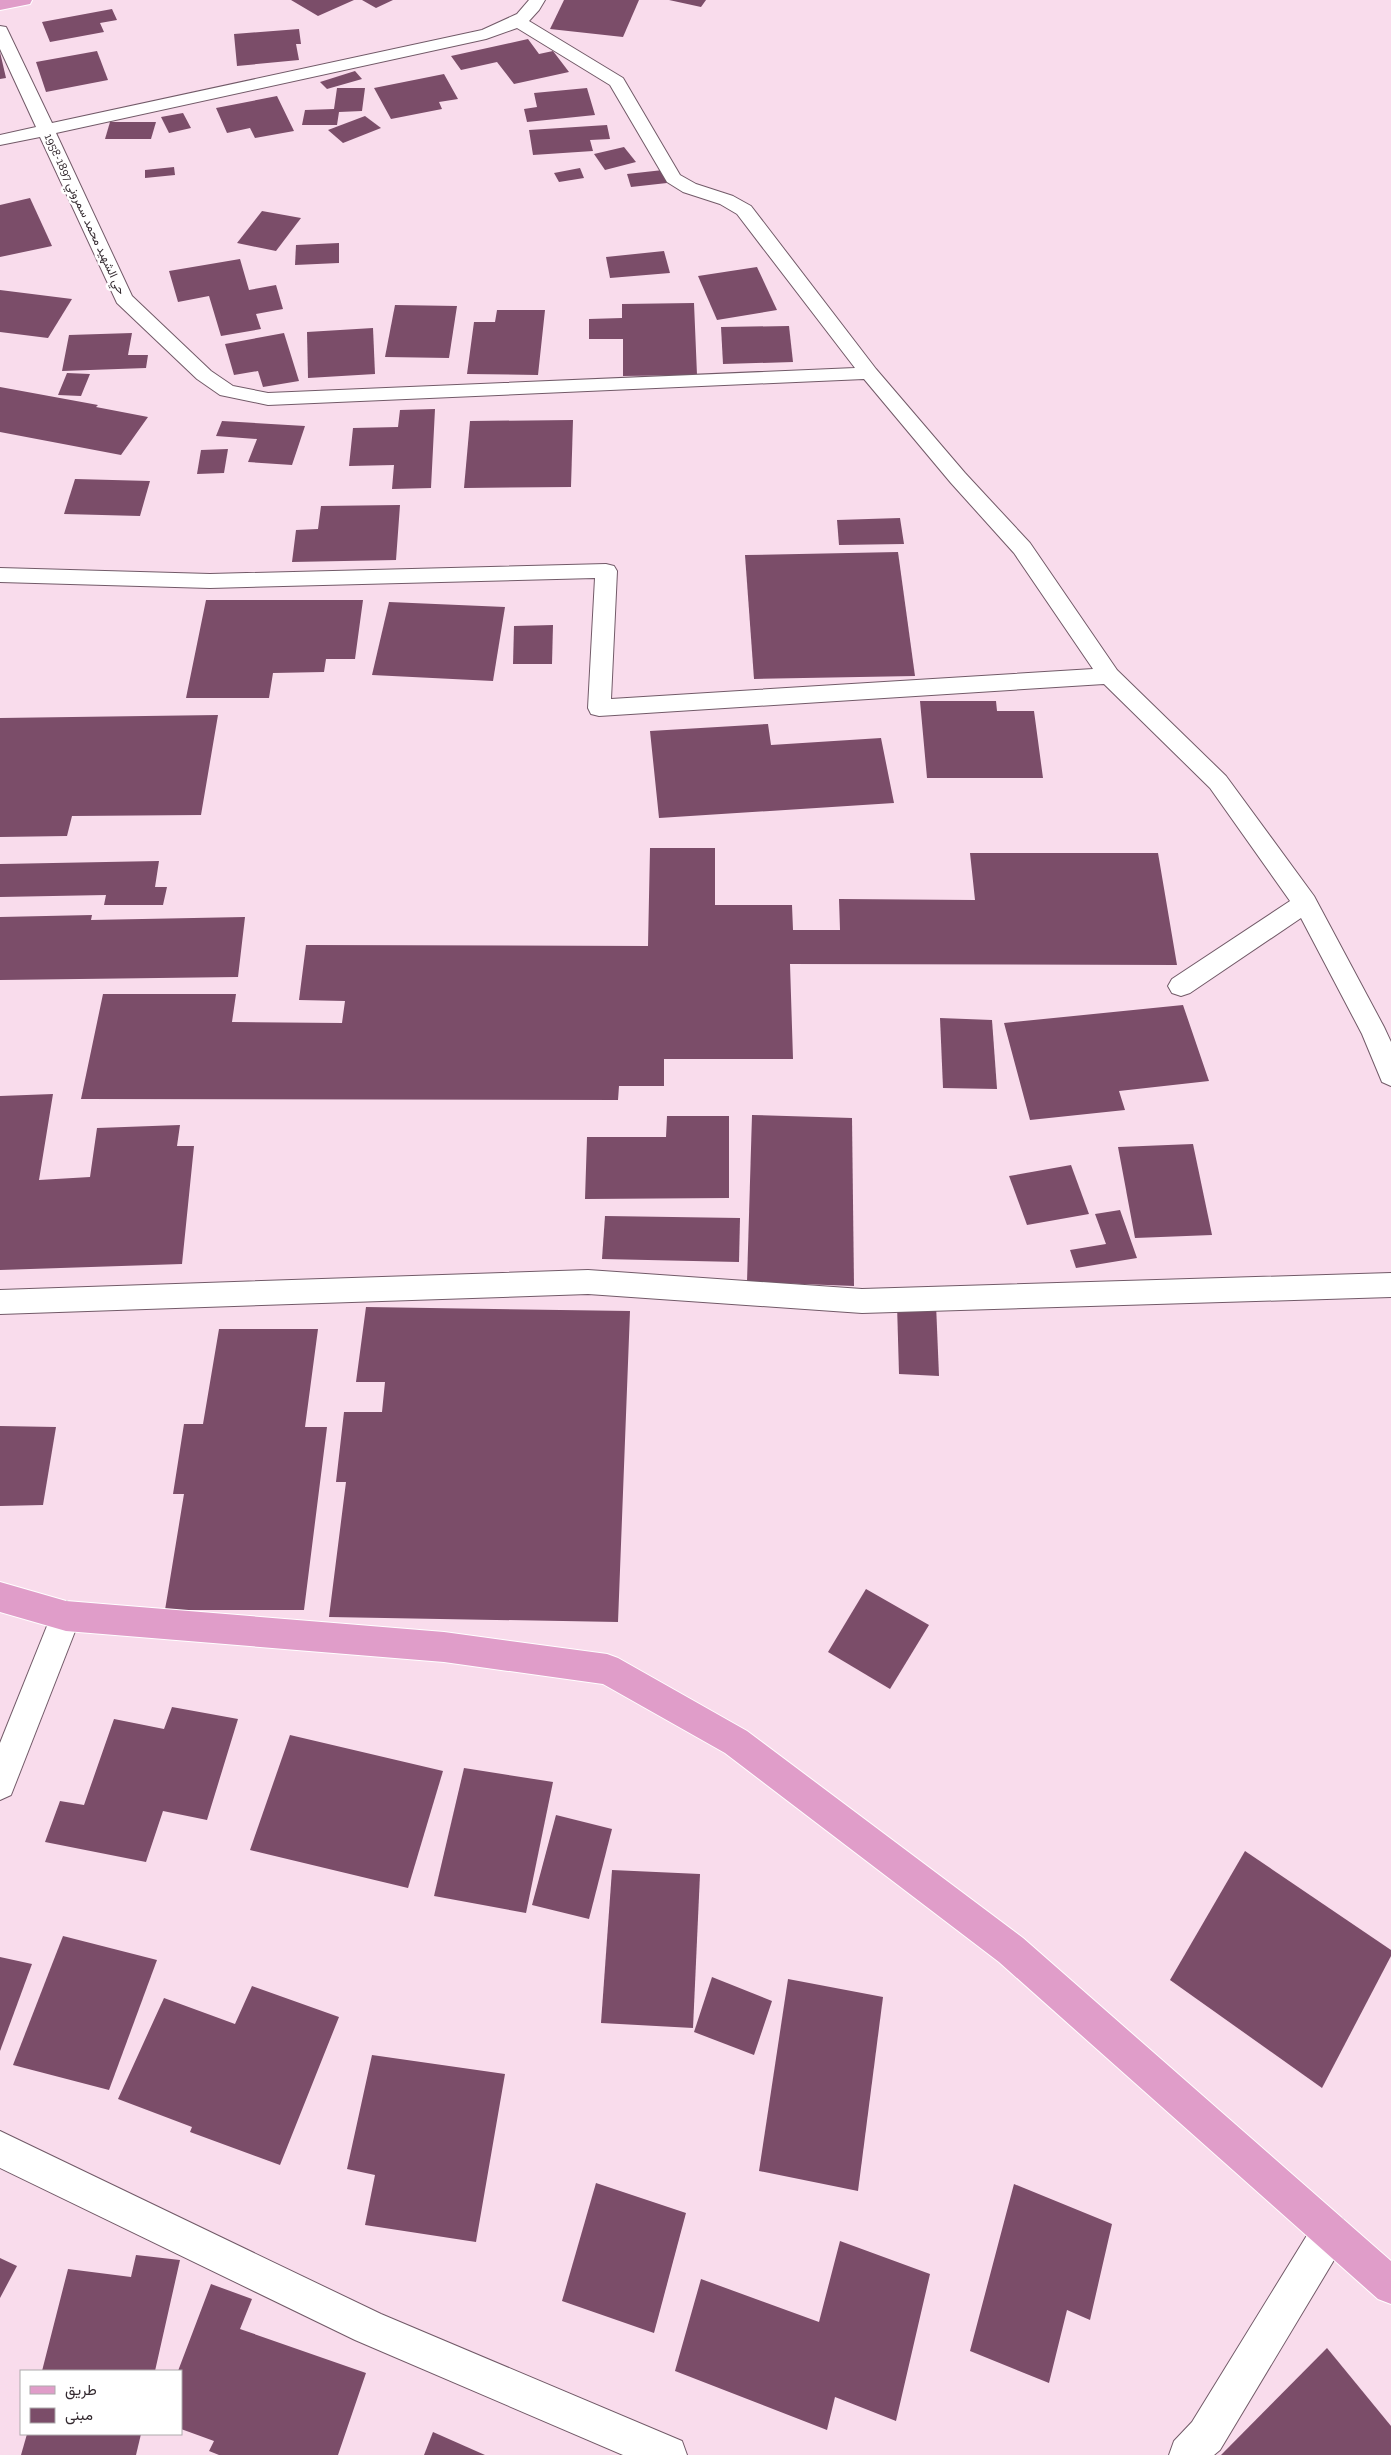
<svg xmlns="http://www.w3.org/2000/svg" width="1391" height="2455" font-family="'Zilla Slab',Vazirmatn,serif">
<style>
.building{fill:#7b4d69}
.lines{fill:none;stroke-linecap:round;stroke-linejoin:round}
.minor-casing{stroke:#725a68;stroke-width:2}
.major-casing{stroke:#fff;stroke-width:2}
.minor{fill:#fff;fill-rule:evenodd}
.major{fill:#e09dc9;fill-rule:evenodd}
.labels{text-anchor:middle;stroke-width:5;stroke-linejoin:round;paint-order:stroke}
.far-street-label{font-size:12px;fill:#342a30;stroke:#fff}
</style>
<rect width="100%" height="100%" fill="#f9dcec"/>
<g class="building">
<path d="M291,0h63l-36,16z"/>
<path d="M362,0h31l-17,8z"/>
<path d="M564,0h75l-16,37 -73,-8z"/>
<path d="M669,0h37l-5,7z"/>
<path d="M112,9l5,11 -17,3 4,9 -54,10 -8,-20z"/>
<path d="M299,29l2,15h-5l3,16 -62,6 -3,-32z"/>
<path d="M528,39l11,15 14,-3 16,21 -55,12 -17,-22 -36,8 -10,-14z"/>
<path d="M97,51l11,29 -62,12 -10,-30z"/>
<path d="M0,52l6,26 -6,1z"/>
<path d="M355,71l7,8 -35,10 -7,-7z"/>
<path d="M444,74l14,25 -19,3 3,7 -51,10 -17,-31z"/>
<path d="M337,88h28l-3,23 -23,1 -2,13h-35l3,-15 29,-1z"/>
<path d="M587,88l8,27 -68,7 -3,-13 13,-2 -3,-14z"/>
<path d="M277,96l17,35 -39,7 -5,-10 -23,5 -11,-25z"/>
<path d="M183,113l8,15 -22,5 -8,-16z"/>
<path d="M365,116l16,12 -38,15 -15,-13z"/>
<path d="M110,122h46l-5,17h-46z"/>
<path d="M607,125l3,14 -20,1 3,11 -60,4 -4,-25z"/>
<path d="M624,147l12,15 -31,8 -11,-16z"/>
<path d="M174,167l1,8 -30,3v-8z"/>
<path d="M580,168l4,10 -25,4 -5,-9z"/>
<path d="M663,170l4,13 -36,4 -4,-13z"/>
<path d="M30,198l22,48 -52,11v-52z"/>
<path d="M262,211l39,7 -25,33 -39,-8z"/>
<path d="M339,243v20l-44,2 1,-20z"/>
<path d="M664,251l6,22 -60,5 -4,-21z"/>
<path d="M240,259l9,31 27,-5 7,24 -27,5 5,15 -40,7 -12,-40 -31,6 -9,-31z"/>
<path d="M757,267l20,43 -60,10 -19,-44z"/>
<path d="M0,290l72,9 -24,39 -48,-6z"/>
<path d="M694,303l3,72 -74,1v-37h-34v-20l33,-1v-14z"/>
<path d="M395,305l62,1 -8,52 -64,-1z"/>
<path d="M497,310h48l-7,65 -71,-1 7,-52h21z"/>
<path d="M789,326l4,36 -70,2 -2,-37z"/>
<path d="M373,328l2,46 -67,4 -1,-46z"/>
<path d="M132,333l-4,22h20l-2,13 -84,3 7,-36z"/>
<path d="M284,333l15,48 -36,6 -5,-16 -24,4 -9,-31z"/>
<path d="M67,373l23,1 -9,22 -23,-1z"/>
<path d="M0,387l98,18 -2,2 52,10 -27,38 -121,-23z"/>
<path d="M435,409l-4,79 -39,1 2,-24 -45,1 4,-38 45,-1 2,-17z"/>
<path d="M573,420l-2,67 -107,1 6,-67z"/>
<path d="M222,421l83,5 -13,39 -44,-3 9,-23 -41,-3z"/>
<path d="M228,449l-4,24 -27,1 4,-24z"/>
<path d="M75,479l75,2 -10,35 -76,-2z"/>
<path d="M400,505l-4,55 -104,2 4,-32 22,-1 3,-23z"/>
<path d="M900,518l4,26 -65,1 -2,-25z"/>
<path d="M898,552l17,124 -161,3 -9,-124z"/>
<path d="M206,600h157l-8,59h-29l-2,13 -51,1 -4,25h-83z"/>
<path d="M389,602l116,5 -12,74 -121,-6z"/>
<path d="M553,625l-1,39h-39l1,-38z"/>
<path d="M920,701h76l1,10h37l9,67h-116z"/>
<path d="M218,715l-17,100 -129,1 -5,20 -67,1v-119z"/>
<path d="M768,724l3,21 110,-7 13,65 -235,15 -9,-87z"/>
<path d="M650,848h65v57h77l1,25h47l-1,-31 136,1 -5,-47h188l19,112 -387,-1 3,95h-129v27h-45l-1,14 -537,-1 22,-105h133l-4,28 110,1 3,-22 -46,-1 7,-55 342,1z"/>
<path d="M159,861l-4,26h12l-4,18h-59l2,-10 -106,2v-33z"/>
<path d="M92,915l-1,5 154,-3 -7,60 -238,3v-63z"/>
<path d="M1183,1005l26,76 -90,10 6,19 -95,10 -26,-97z"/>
<path d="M940,1018l52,2 5,69 -54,-1z"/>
<path d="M53,1094l-14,86 51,-3 7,-49 83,-3 -3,21h17l-12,118 -182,6v-174z"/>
<path d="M752,1115l100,3 2,168 -107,-4z"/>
<path d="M667,1116h62v82l-144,1 2,-62h79z"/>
<path d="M1193,1144l19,91 -77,3 -17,-91z"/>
<path d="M1071,1165l18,49 -62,11 -18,-49z"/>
<path d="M1120,1210l17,48 -61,10 -6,-18 36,-6 -11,-30z"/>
<path d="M605,1216l135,2 -1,44 -137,-3z"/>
<path d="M897,1304h39l3,72 -40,-2z"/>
<path d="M366,1307l264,4 -12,311 -289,-5 17,-135h-10l8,-70h38l3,-30h-29z"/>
<path d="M219,1329h99l-13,98h22l-23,183h-139l19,-116h-11l11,-70h19z"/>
<path d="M0,1426l56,1 -13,78 -43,1z"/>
<path d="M866,1589l63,36 -39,64 -62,-37z"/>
<path d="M172,1707l66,12 -31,101 -44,-9 -17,51 -101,-20 15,-41 24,4 30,-86 50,10z"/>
<path d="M290,1735l153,36 -35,117 -158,-38z"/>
<path d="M464,1768l89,14 -27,131 -92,-17z"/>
<path d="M556,1815l56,14 -23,90 -57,-14z"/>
<path d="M1245,1851l146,99v6l-69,132 -152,-108z"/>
<path d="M612,1870l88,4 -7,154 -92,-5z"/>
<path d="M63,1936l94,24 -48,130 -96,-25z"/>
<path d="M0,1957l32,7 -32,87z"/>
<path d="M712,1977l60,24 -18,54 -60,-23z"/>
<path d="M788,1979l95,18 -25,194 -99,-20z"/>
<path d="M252,1986l87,31 -59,148 -90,-33 2,-5 -74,-28 46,-101 71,26z"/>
<path d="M372,2055l133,19 -29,168 -111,-17 10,-50 -28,-6z"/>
<path d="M596,2183l90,30 -32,120 -92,-32z"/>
<path d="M1014,2184l98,40 -22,96 -23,-10 -18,73 -79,-32z"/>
<path d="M840,2241l90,33 -34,147 -61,-24 -8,33 -152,-59 26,-92 118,43z"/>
<path d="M136,2255l44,5 -25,111h-113l26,-102 63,8z"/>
<path d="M0,2258l17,8 -17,32z"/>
<path d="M211,2284l41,15 -12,30 126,44 -28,82h-119l-10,-4 5,-10 -33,-12v-58h-3z"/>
<path d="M1327,2348l64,78v29h-170z"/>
<path d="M433,2432l52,23h-61z"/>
<path d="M27,2434h114l-5,21h-115z"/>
</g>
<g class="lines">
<g class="minor-casing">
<g id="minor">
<path d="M529,0h16l-6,10 -10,11 94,57 57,97 16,9 37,12 18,10 125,163 89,104 65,70 87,127 109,106 88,120 70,131 7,15v44l-9,-4 -20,-48 -61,-116 -111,75 -9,3 -9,-3 -4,-7 4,-7 118,-78 -80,-113 -106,-104 -505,32 -8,-2 -3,-6 7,-130 -385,10 -210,-6v-14l210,6 396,-10 8,2 3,5 -6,128 482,-30 -79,-116 -63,-70 -87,-104 -596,26 -48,-10 -23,-16 -80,-76 -77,-166 -40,8v-10l36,-8 -36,-78v-23l6,1 2,4 44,92 430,-93 35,-16zM517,28l93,57 57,97 16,10 37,12 17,10 118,154 -587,25 -35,-7 -22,-15 -79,-75 -76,-163 430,-94z"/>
<path d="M588,1270l274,19 529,-16v24l-529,16 -274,-19 -588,20v-24z"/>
<path d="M66,1601l11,5 4,10 -70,179 -11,5v-57l55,-137z"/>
<path d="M0,2131l381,183 301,127 5,14h-64l-268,-115 -355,-172z"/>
<path d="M1330,2214l13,5 5,13 -5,13 -123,205 -6,5h-45l5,-14 18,-19 125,-203z"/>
</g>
</g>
<g class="major-casing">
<g id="major">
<path d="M0,0h32l-2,4 -30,6z"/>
<path d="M0,1582l66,19 378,31 163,22 11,4 129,73 276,207 368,323v43l-13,-5 -379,-337 -274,-209 -122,-69 -159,-22 -378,-31 -66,-19z"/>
</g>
</g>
<use href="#minor" class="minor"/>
<use href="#major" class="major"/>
</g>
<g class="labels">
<g class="far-street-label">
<text transform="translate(85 214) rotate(65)" y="4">حي الشهيد محمد سمروني 1897-1958</text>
</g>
</g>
<rect x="20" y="2370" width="162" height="65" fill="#ffffff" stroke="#aeaaac"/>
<rect x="30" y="2386" width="25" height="8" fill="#e09dc9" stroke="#aeaaac"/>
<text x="65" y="2395" font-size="15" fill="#342a30">طريق</text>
<rect x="30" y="2408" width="25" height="15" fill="#7b4d69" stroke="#aeaaac"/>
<text x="65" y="2420" font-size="15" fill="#342a30">مبنى</text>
</svg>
